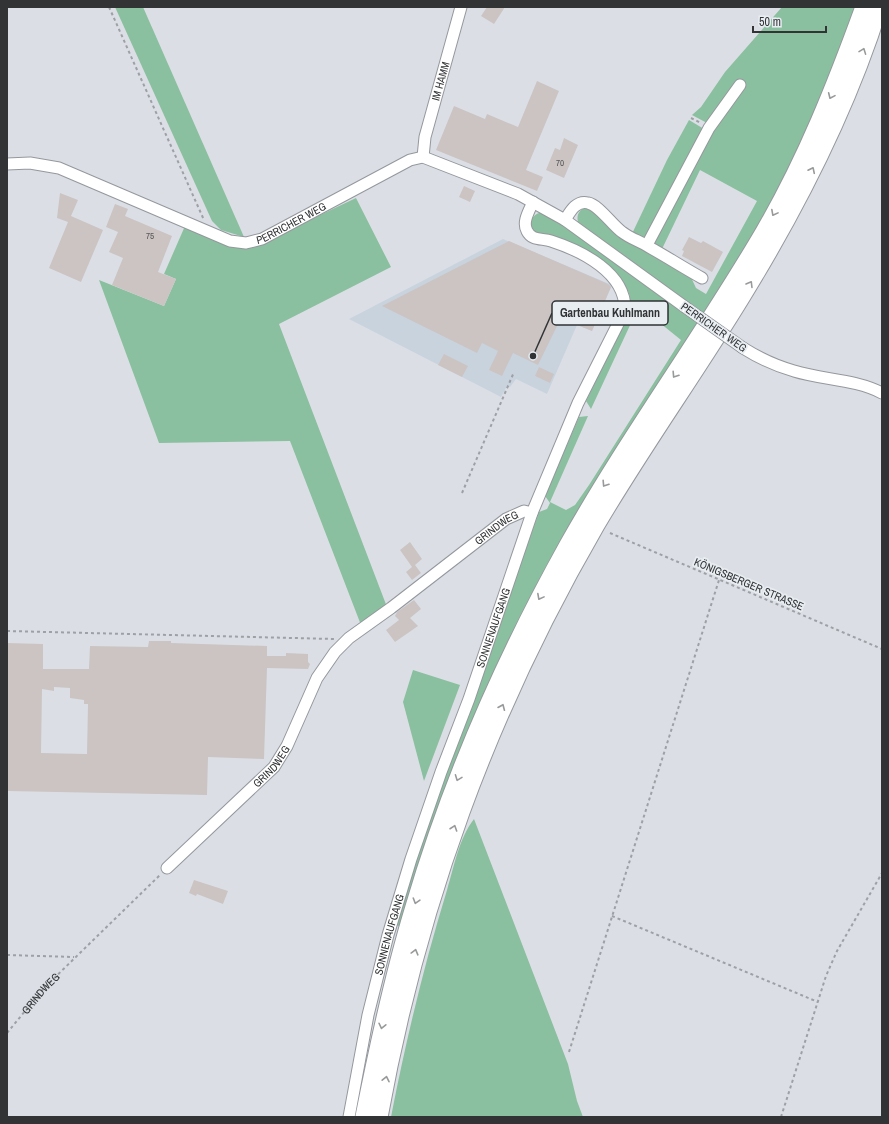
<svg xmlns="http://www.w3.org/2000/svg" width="889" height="1124" font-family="'Archivo Narrow',sans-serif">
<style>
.built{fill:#c9d3de}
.green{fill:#8ac09f}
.building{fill:#cbc4c3;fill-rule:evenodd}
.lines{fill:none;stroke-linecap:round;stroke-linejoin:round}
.street-casing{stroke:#94989d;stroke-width:13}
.primary-casing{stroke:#94989d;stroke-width:19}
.path{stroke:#9da0a5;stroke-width:2;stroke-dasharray:3 3;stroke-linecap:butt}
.street{stroke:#fff;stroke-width:11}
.primary{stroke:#fff;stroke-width:17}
.street-bridge-casing{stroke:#94989d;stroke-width:13;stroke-linecap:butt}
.street-bridge{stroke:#fff;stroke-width:11}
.oneway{stroke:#98999a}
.labels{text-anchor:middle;stroke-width:3.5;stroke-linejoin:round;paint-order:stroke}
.number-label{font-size:9px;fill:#585758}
.street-label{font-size:11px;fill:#313335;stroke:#e8edf2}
.leader{fill:none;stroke:#313335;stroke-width:1.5}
.callout-dot{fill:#313335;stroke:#e8edf2;stroke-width:1.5}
.callout{fill:#e8edf2;stroke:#313335;stroke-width:1.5}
.callout-label{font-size:12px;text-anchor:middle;font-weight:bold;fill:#313335}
</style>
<rect width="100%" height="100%" fill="#dbdfe5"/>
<path class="built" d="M503,239l109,46 -20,46 -15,-6 -30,69 -31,-15 -6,8 -3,-1 -6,11 -152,-78z"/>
<g class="green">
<path d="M115,7h28l101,230 -23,-7 -9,-9z"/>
<path d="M782,7h75l-18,52 -55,122 -78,134 -128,-93c-2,-8 2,-13 9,-15l102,66 7,15 10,6 51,-93 -57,-31 -38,79 -9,-7 54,-119 -15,-8 9,-8 24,-35z"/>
<path d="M689,120l15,9 -60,115 -14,-6 37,-78z"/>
<path d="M356,198l35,69 -112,57 108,283 -26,18 -71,-184 -131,2 -60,-163 65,26 12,-27 -12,-5 21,-48 45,19 33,-3z"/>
<path d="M543,212l18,10 139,102 -299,603 -5,-2 38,-119 105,-294 8,-3 3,-6 -5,-7 34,-79 9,-1 -38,86 16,8 9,-5 14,-20 92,-145 -42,-34 -48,103 -5,-8 43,-90c1,-7 2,-14 -1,-20 -10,-18 -49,-45 -68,-53 -10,-4 -18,-1 -29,-8 -1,-10 1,-16 12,-18z"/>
<path d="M413,670l47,15 -36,96 -21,-79z"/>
<path d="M474,819l94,245 9,37 6,16h-192c15,-77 33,-152 56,-227 7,-23 12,-52 27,-71z"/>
</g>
<g class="building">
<path d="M487,7h18l-11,17 -13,-8z"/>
<path d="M537,81l22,10 -33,79 17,7 -6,14 -101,-41 18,-44 31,13 2,-5 31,13z"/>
<path d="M564,138l14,7 -14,33 -18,-8 9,-22 5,2z"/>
<path d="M464,186l11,5 -5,11 -11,-5z"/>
<path d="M60,193l18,7 -7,16 32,14 -22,52 -32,-14 19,-46 -11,-4z"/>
<path d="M115,204l13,5 -3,7 47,20 -14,36 18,7 -12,27 -52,-21 11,-27 -14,-6 9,-20 -12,-5z"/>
<path d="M689,237l12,6 2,-2 20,11 -11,20 -30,-16 2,-5 -2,-1z"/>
<path d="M509,241l99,43 3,3 -19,44 -31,-13 -23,47 -25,-12 -11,23 -13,-6 9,-19 -16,-8 -5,10 -95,-47z"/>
<path d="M444,354l24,12 -6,11 -24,-12z"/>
<path d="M539,367l15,7 -4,9 -15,-7z"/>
<path d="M410,542l12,17 -7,6 6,8 -9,7 -6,-8 6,-5 -12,-17z"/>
<path d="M414,600l7,9 -11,9 8,8 -23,16 -9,-12 13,-10 -4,-4 2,-4z"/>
<path d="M149,641h22v2l96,3v10h19v-3l22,1v8l2,2 -2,5 -41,-1 -3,91 -56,-2 -1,38 -200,-4v-148l36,1v25h46l1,-23 58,1zM54,687l16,1v10l14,2v4h4l-1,50 -46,-1 1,-64 12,2z"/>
<path d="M194,880l34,11 -5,13 -26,-10 -1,2 -7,-3z"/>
</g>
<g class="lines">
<g class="street-casing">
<g id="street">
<path id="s2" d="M423,157l2,-20 36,-130"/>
<path id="s3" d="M7,164l23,-1 29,5 171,73 16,2 16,-4 148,-79 13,-3 95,37 47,26c5,-8 11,-20 23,-17 11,2 24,22 34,29 9,7 18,9 27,15 18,10 35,21 53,31"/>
<path d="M565,220l120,87"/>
<path d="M647,245l62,-117 31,-43"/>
<path d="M743,348c16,10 33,18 51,23 29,9 61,8 88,22"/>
<path id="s4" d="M167,868l107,-101 13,-21 30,-68 18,-26 14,-14 42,-30 115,-89 18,-8 8,2"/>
<path id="s5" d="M349,1117l19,-102 20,-80 23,-76 30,-87 28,-73 63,-186 46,-110 47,-93c1,-37 -43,-59 -74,-69 -9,-3 -19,0 -24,-10 -5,-9 2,-20 6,-29"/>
</g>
</g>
<g class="primary-casing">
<g id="primary">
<path d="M364,1117c14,-71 29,-141 50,-210 37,-126 90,-247 154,-362 60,-107 134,-207 196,-313 42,-72 72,-148 100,-225"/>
<path d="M379,1117c39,-214 108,-404 217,-592 46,-78 99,-152 146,-229 56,-91 105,-187 137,-289"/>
</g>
</g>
<g class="path">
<path d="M109,7l95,213"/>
<path d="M691,118l10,5"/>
<path d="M462,493l52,-121"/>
<path d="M610,533l272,116"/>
<path d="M7,631l327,8"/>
<path d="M612,916l206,86"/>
<path d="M7,955l67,2"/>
<path id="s1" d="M7,1033l37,-45 117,-114"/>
<path d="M569,1052l150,-472"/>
<path d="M781,1117l45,-141 11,-25 45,-78"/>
</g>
<use href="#street" class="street"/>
<use href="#primary" class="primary"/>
<g class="street-bridge-casing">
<path id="street-bridge" d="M685,307l58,41"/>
</g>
<use href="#street-bridge" class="street-bridge"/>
</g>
<defs><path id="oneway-chevron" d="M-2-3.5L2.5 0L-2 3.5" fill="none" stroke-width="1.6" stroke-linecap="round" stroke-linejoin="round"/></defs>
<g class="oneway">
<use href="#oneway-chevron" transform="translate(863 51) rotate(-69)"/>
<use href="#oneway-chevron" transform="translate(831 96) rotate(114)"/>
<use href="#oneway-chevron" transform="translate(812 170) rotate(-64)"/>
<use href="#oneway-chevron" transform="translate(774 213) rotate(118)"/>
<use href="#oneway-chevron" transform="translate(750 284) rotate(-59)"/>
<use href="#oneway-chevron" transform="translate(675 375) rotate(123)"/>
<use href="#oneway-chevron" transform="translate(605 484) rotate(123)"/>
<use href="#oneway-chevron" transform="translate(540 597) rotate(118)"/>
<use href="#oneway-chevron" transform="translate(502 707) rotate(-67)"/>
<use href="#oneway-chevron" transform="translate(458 778) rotate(111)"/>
<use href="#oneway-chevron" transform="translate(454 828) rotate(-71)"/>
<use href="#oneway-chevron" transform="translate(416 901) rotate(107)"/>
<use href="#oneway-chevron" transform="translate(415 952) rotate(-75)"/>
<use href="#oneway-chevron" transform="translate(382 1026) rotate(103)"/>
<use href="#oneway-chevron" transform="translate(386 1079) rotate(-78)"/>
</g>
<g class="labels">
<g class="number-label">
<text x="560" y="166">70</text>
<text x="150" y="239">75</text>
</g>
<g class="street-label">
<text dy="4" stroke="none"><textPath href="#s2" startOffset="78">IM HAMM</textPath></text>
<text dy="4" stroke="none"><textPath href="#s3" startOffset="304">PERRICHER WEG</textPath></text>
<text transform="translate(714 327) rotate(35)" y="4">PERRICHER WEG</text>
<text dy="4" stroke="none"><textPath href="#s4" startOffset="482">GRINDWEG</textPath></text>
<text transform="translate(749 584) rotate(23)" y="4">KÖNIGSBERGER STRASSE</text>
<text dy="4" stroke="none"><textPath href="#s5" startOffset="511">SONNENAUFGANG</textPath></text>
<text dy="4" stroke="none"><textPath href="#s4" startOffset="146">GRINDWEG</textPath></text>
<text dy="4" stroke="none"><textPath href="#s5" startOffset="187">SONNENAUFGANG</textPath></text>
<text dy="4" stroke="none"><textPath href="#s1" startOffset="52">GRINDWEG</textPath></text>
</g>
</g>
<path class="leader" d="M533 356L552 313"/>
<circle class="callout-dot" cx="533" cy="356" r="4"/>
<rect class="callout" x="552" y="301" width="116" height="24" rx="4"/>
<g class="callout-label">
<text x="610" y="317">Gartenbau Kuhlmann</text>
</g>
<rect width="889" height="1124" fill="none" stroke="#313335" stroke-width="16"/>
<path d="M753 26v6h73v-6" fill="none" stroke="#313335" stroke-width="2"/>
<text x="759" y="26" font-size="12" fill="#313335" stroke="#e8edf2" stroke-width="3" paint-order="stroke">50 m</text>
</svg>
